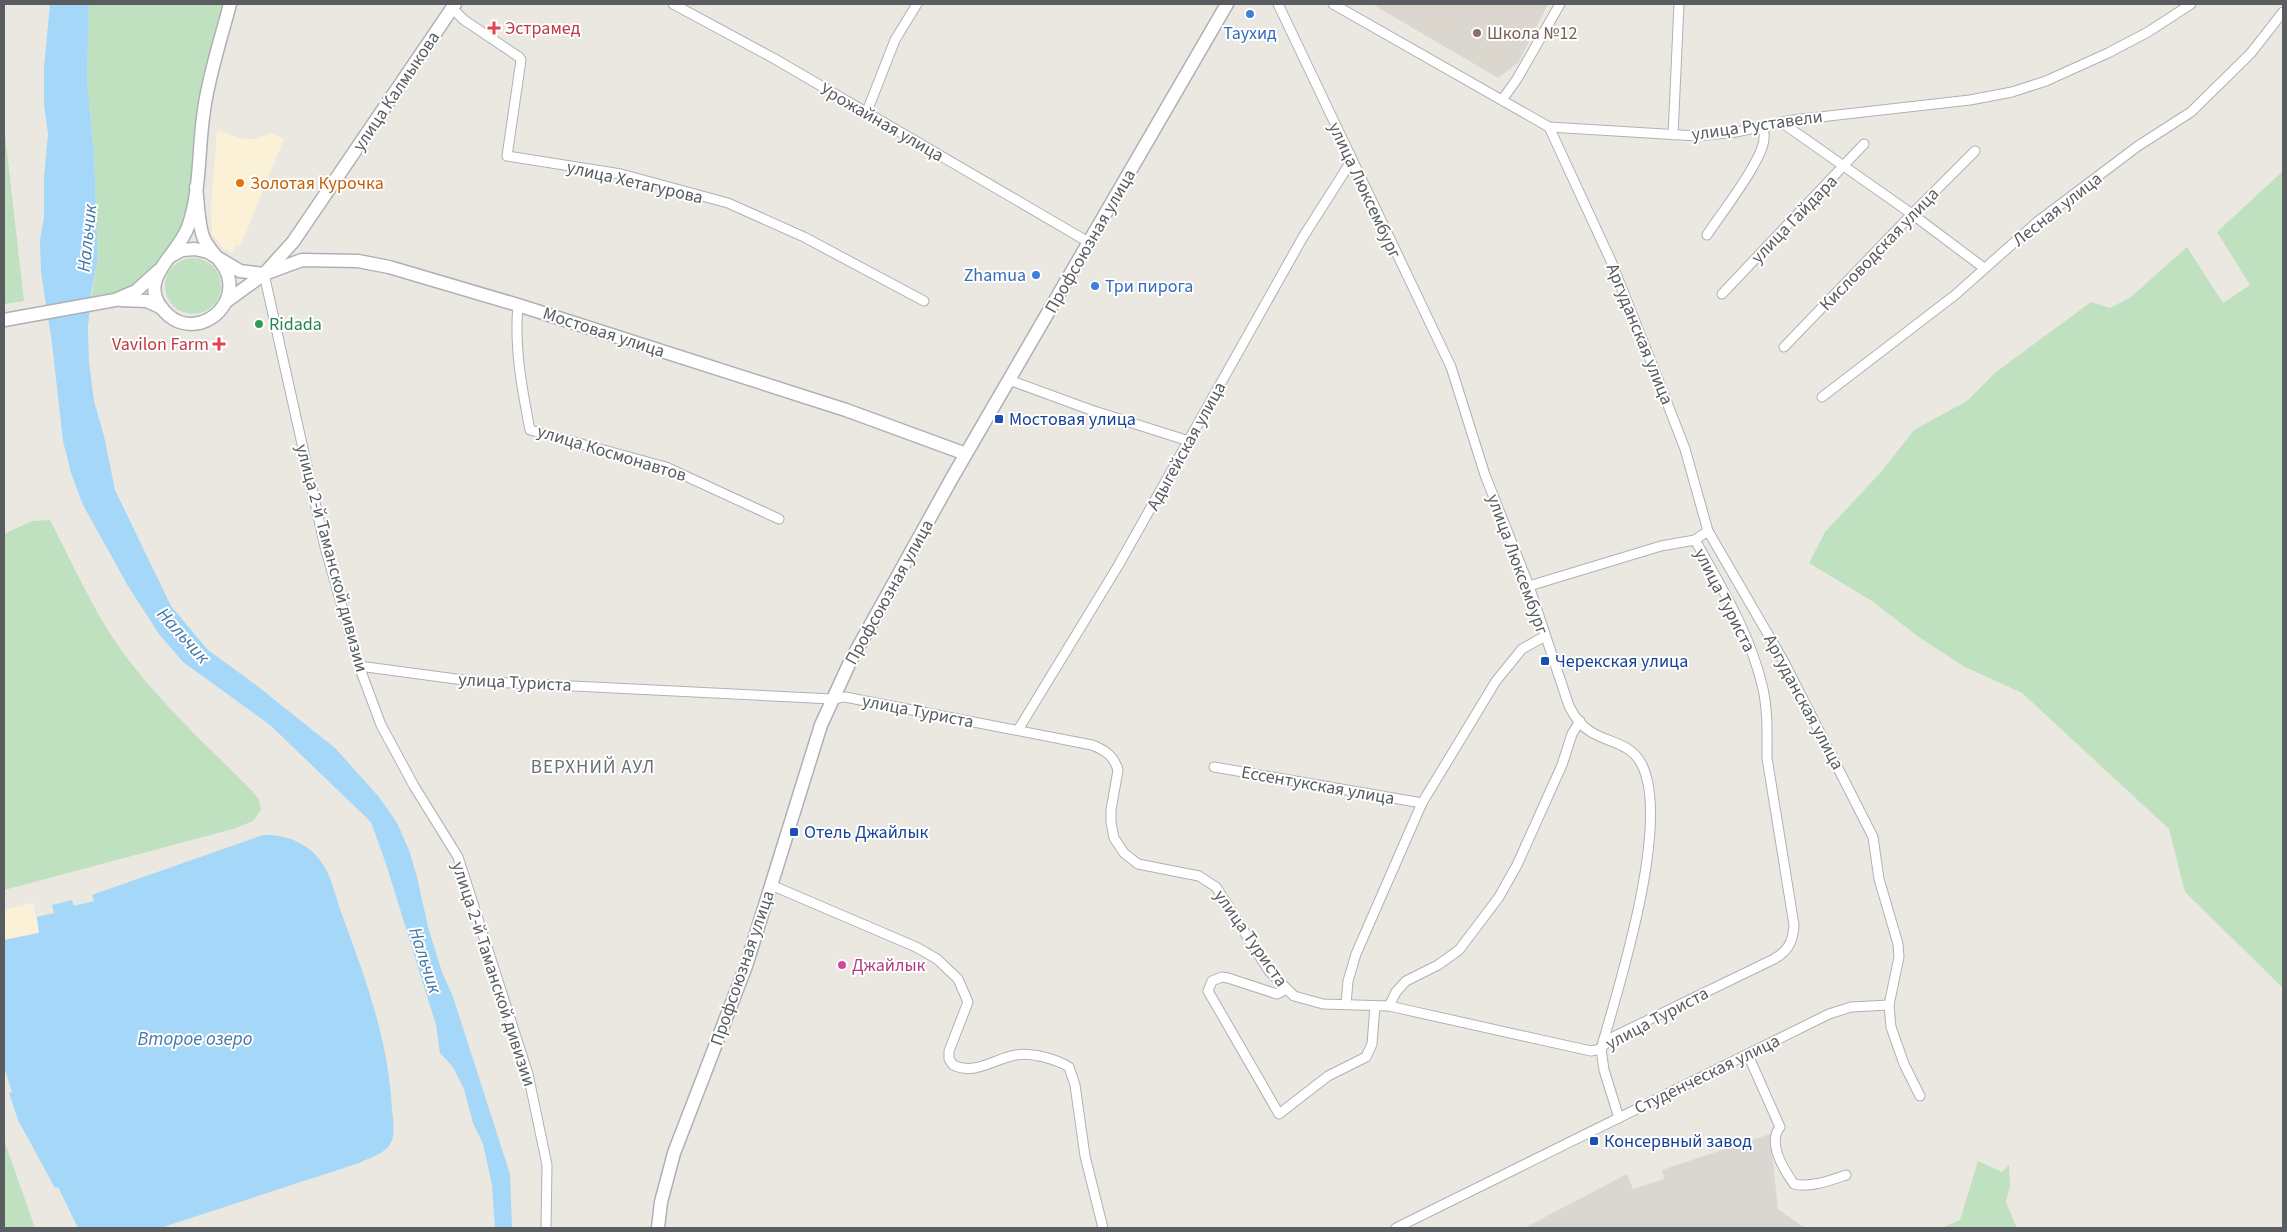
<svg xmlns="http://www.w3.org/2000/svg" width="2287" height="1232" font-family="'Source Sans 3',sans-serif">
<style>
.commercial{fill:#faf1d6}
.industrial{fill:#dad7d3}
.education{fill:#dbd7cf}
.green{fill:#c0e1bf}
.water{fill:#a4d7f8}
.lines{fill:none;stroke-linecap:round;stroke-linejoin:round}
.street-casing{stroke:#aeb2b5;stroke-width:11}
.secondary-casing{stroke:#adb1b5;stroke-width:15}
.street{stroke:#fff;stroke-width:9}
.secondary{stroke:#fff;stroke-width:12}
.shop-dot{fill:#3f7fe0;stroke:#fff;stroke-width:2}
.health-dot{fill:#e0444e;stroke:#fff;stroke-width:2}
.education-dot{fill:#8d6e63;stroke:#fff;stroke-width:2}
.food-dot{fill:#e8710a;stroke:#fff;stroke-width:2}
.leisure-dot{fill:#2e9e5b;stroke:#fff;stroke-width:2}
.transit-dot{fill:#1a4fb4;stroke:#fff;stroke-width:2}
.hotel-dot{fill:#d1479c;stroke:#fff;stroke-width:2}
.labels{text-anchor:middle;stroke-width:4;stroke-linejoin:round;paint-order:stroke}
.health-label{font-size:18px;fill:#be3a42;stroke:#fff;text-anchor:start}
.shop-label{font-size:18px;fill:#366cbe;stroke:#fff}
.education-label{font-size:18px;fill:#785e54;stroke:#fff;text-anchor:start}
.street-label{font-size:18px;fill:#595d60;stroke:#fff}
.food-label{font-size:18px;fill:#c56008;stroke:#fff;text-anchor:start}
.leisure-label{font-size:18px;fill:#27864d;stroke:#fff;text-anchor:start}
.transit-label{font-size:18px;fill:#164399;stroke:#fff;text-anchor:start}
.hotel-label{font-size:18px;fill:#b23c85;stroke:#fff;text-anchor:start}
.water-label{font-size:19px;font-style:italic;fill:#4478a7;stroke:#fff}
.neighbourhood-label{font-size:19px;letter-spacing:1px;fill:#6a6f72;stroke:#fff}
</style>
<rect width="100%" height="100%" fill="#ebe8e1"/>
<g class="commercial">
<path d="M217,130l25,9h13l17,-6 12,6 -44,108 -4,-2 -4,8 -9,-5 -11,-14 -1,-26z"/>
<path d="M33,903l6,29 -35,8v-30z"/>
</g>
<path class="industrial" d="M1770,1134l8,75 24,17 8,2h-286l103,-54 6,15 31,-10 -2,-9z"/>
<path class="education" d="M1372,4h176l-30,59 -20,15z"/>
<g class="green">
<path d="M89,4h141l-14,51 -27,171 -53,65 -46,14 8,-47 -4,-103 -7,-76z"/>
<path d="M4,126l20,175 -20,3z"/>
<path d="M2283,171v817l-98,-96 -16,-63 -147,-136 -57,-26 -45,-29 -48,-37 -63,-38 16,-31 56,-60 33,-42 53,-29 29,-29 95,-70 19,6 21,-11 56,-50 36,56 27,-18 -33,-53z"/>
<circle cx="193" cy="286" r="28"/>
<path d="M50,520c22,42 40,84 67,124 38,55 89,100 136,148l6,8 2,10 -8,11 -20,8 -229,61v-356l28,-13z"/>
<path d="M4,1140l31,88h-31z"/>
<path d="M1978,1161l24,11 7,-7 1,21 -4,16 11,26h-72l1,-2 14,-6z"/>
</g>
<g class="water">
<path d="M50,4h39l-2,75 7,76 4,103 -7,36 -3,34 1,35 5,38 10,35 11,54 56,116 37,44 48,35 79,63 44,49 18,26 12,27 8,27 11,50 14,45 11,25 57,177 2,54h-17l-3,-43 -9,-41 -10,-21 -9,-34 -11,-22 -13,-14 -4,-28 -50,-161 -15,-42 -101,-97 -87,-63 -24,-28 -31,-48 -45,-81 -12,-32 -8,-32 -11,-98 -11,-71 -1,-32 4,-23v-39l4,-44 -4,-30v-36z"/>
<path d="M263,835c24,-1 48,9 61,31 8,13 12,32 17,46 24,65 48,129 51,198 1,9 3,22 0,30 -5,14 -21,17 -33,23l-199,65h-82l-20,-41 -3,1 -37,-68 -9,-27 3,-1 -8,-25v-127l35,-7 -2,-16 17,-4 -2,-8 20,-5 2,6 20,-5 -2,-6z"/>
</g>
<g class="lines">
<g class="street-casing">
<g id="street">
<path d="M673,4l102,55 315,184"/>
<path d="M1278,4l173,363 34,108 44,111 40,120c5,10 12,20 22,26 18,11 39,11 50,31 31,57 -22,223 -40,286l3,21 15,48"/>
<path d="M1333,4l216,123 148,9 39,-4 57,-12 177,-20 42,-8 34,-11 62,-28 40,-21 43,-28"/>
<path d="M452,8l12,12 55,37 2,3 -14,96 114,18 107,29 76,34 120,64"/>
<path d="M1502,100l15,-21 43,-75"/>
<path d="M866,114l29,-74 22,-36"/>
<path d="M1781,122l131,92 72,54"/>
<path d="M1549,127l62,134 48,121 26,67 23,82 75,129 90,177 6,42 19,65 1,13 -10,48 2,22 13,37 16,32"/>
<path d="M1673,135l6,-131"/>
<path d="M1707,235c13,-20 57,-76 57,-97 1,-4 -1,-8 -2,-12"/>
<path d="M264,274l61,273 34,119 22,59 33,61 44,71 70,217 19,91 -1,63"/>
<path d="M1722,294l142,-150"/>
<path d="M518,305c-4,42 4,84 12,125l136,37 113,52"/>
<path d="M1784,347l128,-133 63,-63"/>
<path d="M1009,380l82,30 98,31"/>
<path d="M1822,397l133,-102 82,-73 101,-76 53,-34 60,-59 32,-41"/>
<path d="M1529,586l132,-40 34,-6 13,-9"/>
<path d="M359,666l112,15 361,18 13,-2 247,48c13,5 22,11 26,25l-7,40v12l3,16 10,15 14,11 61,12 17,11 53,84 25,25 29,8 66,2 202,45 10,-2 8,-10 165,-80c14,-8 19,-17 20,-34l-27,-167c0,-23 1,-46 -4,-69 -12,-54 -41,-101 -68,-149"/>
<path d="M1018,730l100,-164 185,-329 49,-77"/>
<path d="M1214,767l208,36"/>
<path d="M771,885l145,62 21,12 21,20 10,23 -19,49v8l4,6c21,11 43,-7 63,-10 15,-3 40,4 53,12l6,18 10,71 18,72"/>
<path d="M1285,990l-8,4 -49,-16 -6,-1 -10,4 -4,10 71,123 49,-38 38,-19 6,-13 3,-38"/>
<path d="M1346,1004l2,-23 8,-27 66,-151 74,-122 26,-32 23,-13"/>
<path d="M1389,1006l7,-14 10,-11 32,-16 21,-15 40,-53 18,-32 45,-100 10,-31 8,-13"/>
<path d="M1748,1055l32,72c-13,16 4,43 14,57 17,4 37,-4 52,-9"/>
<path d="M1396,1228l433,-214 22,-7 38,-2"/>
</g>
</g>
<g class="secondary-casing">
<g id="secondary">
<path d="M196,187c2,14 2,39 8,52 7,15 23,25 25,41 5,33 -35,58 -61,35 -36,-33 9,-58 20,-88 13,-36 10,-79 16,-117 5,-36 17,-71 26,-106"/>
<path d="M171,256l11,-6 13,-1 13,3 32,19 24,3 38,-14 56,1 31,6 129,38 328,105 120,44"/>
<path d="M120,300l27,1 15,7"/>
<path d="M227,301l37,-27 29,-32 162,-238"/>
<path d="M4,320l111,-20 21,-9 22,-20"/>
<path d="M658,1228l3,-26 13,-49 72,-187 75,-241 29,-63 102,-184 275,-474"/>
</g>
</g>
<use href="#street" class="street"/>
<use href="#secondary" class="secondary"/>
</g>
<g class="shop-dot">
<circle cx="1250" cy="14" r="5"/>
<circle cx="1036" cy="275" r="5"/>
<circle cx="1095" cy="286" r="5"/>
</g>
<g class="health-dot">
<path d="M491.5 20.5h5v5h5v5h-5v5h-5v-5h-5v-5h5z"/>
<path d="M216.5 336.5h5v5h5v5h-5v5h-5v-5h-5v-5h5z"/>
</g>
<circle class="education-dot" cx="1477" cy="33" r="5"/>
<circle class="food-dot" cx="240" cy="183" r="5"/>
<circle class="leisure-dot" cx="259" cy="324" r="5"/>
<g class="transit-dot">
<rect x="994" y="414" width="10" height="10" rx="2.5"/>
<rect x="1540" y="656" width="10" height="10" rx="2.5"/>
<rect x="789" y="827" width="10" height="10" rx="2.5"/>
<rect x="1589" y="1136" width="10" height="10" rx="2.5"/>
</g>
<circle class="hotel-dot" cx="842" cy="965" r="5"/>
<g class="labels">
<g class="health-label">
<text x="505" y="34">Эстрамед</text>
<text x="209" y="350" text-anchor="end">Vavilon Farm</text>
</g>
<g class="shop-label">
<text x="1250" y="39">Таухид</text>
<text x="1026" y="281" text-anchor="end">Zhamua</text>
<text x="1105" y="292" text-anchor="start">Три пирога</text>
</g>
<g class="education-label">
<text x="1487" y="39">Школа №12</text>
</g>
<g class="street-label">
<text transform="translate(396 91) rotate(-56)" y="6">улица Калмыкова</text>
<text transform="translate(882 122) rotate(30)" y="6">Урожайная улица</text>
<text transform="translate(1757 125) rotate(-8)" y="6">улица Руставели</text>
<text transform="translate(635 182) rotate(13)" y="6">улица Хетагурова</text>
<text transform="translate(1365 190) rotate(65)" y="6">улица Люксембург</text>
<text transform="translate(2057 209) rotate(-38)" y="6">Лесная улица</text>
<text transform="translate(1794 219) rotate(-46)" y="6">улица Гайдара</text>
<text transform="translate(1090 241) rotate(-60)" y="6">Профсоюзная улица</text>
<text transform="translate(1879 249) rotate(-46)" y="6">Кисловодская улица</text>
<text transform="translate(604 332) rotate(18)" y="6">Мостовая улица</text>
<text transform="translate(1640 334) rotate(68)" y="6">Аргуданская улица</text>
<text transform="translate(1186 446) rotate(-61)" y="6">Адыгейская улица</text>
<text transform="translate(612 453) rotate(17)" y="6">улица Космонавтов</text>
<text transform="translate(332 558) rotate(75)" y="6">улица 2-й Таманской дивизии</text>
<text transform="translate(1518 564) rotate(70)" y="6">улица Люксембург</text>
<text transform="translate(889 592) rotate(-61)" y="6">Профсоюзная улица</text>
<text transform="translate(1725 600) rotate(63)" y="6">улица Туриста</text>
<text transform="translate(515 682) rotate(3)" y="6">улица Туриста</text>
<text transform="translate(1804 702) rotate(62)" y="6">Аргуданская улица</text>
<text transform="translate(918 711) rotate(11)" y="6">улица Туриста</text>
<text transform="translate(1318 785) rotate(10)" y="6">Ессентукская улица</text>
<text transform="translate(1251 938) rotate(55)" y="6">улица Туриста</text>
<text transform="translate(742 968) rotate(-71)" y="6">Профсоюзная улица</text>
<text transform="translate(494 974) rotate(72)" y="6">улица 2-й Таманской дивизии</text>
<text transform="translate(1657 1018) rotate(-28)" y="6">улица Туриста</text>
<text transform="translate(1707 1074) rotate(-26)" y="6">Студенческая улица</text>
</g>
<g class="food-label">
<text x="250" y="189">Золотая Курочка</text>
</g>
<g class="leisure-label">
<text x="269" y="330">Ridada</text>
</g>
<g class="transit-label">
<text x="1009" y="425">Мостовая улица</text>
<text x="1555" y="667">Черекская улица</text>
<text x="804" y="838">Отель Джайлык</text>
<text x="1604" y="1147">Консервный завод</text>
</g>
<g class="hotel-label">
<text x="852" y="971">Джайлык</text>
</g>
<g class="water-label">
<text transform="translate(86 238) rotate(-84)" y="7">Нальчик</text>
<text transform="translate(184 635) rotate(48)" y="7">Нальчик</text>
<text transform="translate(426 960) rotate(72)" y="7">Нальчик</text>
<text x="195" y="1045">Второе озеро</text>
</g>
<g class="neighbourhood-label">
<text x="593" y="773">ВЕРХНИЙ АУЛ</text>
</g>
</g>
<rect width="2287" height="1232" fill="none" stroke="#595d60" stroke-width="10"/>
</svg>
